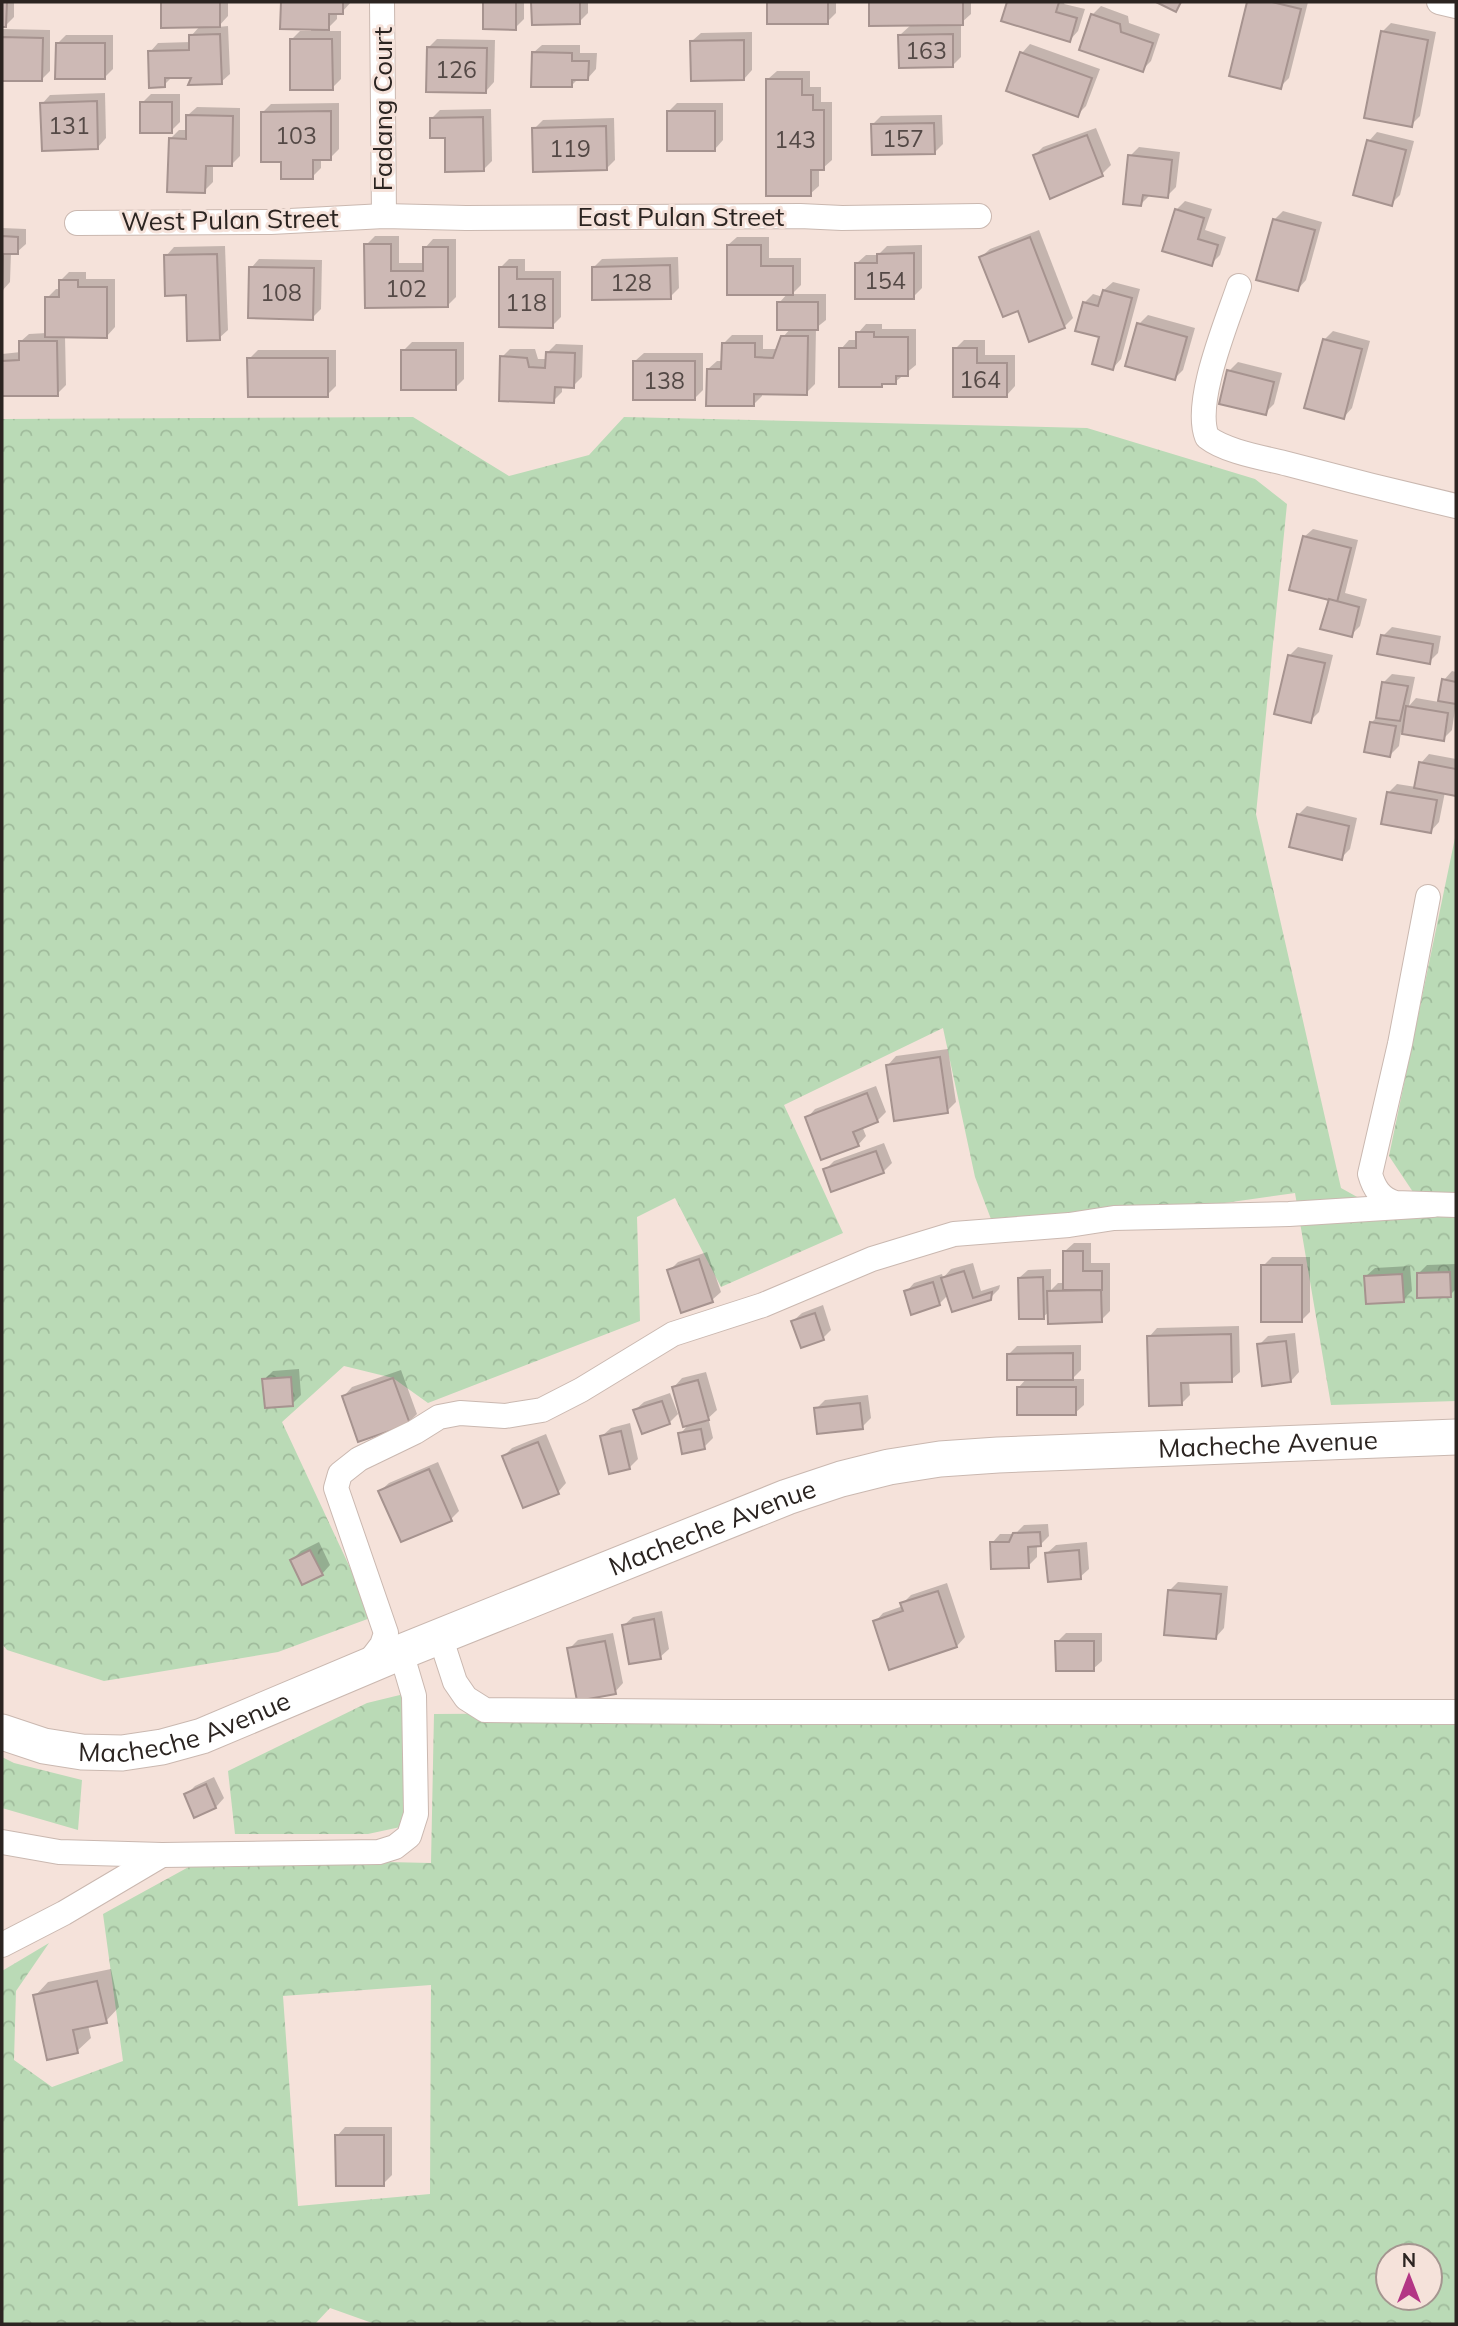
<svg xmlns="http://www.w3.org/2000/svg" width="1458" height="2326" font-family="Mulish,sans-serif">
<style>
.forest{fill:url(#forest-crowns);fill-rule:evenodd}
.shadow{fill:#0003}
.building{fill:#cdb9b5;stroke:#a6938f;stroke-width:2}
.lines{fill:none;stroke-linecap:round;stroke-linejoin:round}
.street-casing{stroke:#cab8b0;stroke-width:26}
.secondary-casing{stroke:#cab8b0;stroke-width:37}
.street{stroke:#fff;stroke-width:24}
.secondary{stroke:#fff;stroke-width:35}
.labels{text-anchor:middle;stroke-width:6;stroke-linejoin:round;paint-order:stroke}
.number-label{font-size:23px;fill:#544946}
.street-label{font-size:26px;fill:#2b2421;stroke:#f5e2da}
</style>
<defs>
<pattern id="forest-crowns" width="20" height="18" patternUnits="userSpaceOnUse" patternTransform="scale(1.75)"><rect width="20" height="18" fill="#badab6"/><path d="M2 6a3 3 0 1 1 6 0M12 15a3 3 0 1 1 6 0" fill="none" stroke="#a0bb9c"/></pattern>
</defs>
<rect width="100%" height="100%" fill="#f5e2da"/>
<g class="forest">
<path d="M413,417l96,59 80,-21 35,-38 463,11 168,51 32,25 -31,310 85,374 45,25h41l-38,-57 67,-323v568l-125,4 -36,-212 -226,32 -75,2 -19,-50 -32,-149 -159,77 59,128 -122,54 -46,-89 -38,19 3,104 -212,82 -35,-25 -49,-12 -62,56 91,195 -95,35 -174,29 -97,-31 -5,-6v-1225z"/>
<path d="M404,1694l1,132 -37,8h-133l-7,-63 139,-68z"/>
<path d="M933,1711l523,1v612h-1081l-45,-16 -15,16h-313v-353l47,-28 -33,48 -2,69 38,27 71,-26 -20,-147 102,-56 226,5 3,-149zM431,1985l-1,209 -132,12 -15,-210zM1388,2256h42v42h-42z"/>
<path d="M2,1757l12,6 68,17 -4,50 -76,-22z"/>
</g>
<g class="shadow">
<path d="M2,2h12v15l-12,12 48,1v41l-9,9 -39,-1z"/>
<path d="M162,2h66v14l-10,11 10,-1 2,48 -9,8 -28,-6h-20l-9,9 -14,-33 8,-9 33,-1v-6l10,-11 -38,1z"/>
<path d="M283,2h68l-9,10h-5v7l-12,12h16v48l-9,9 -41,-48 9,-9h11v-3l-29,-1z"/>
<path d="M485,2h39v17l-9,9h-31z"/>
<path d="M533,2h55v11l-9,9 -46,2z"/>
<path d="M769,2h67v11l-9,9h-58z"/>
<path d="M870,2h101v12l-10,9v34l-8,8 -53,-30 12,-11h-41z"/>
<path d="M1009,2h56l-1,2 21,5 -7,22 -8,9 -66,-20z"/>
<path d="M1249,2h59l-19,76 -9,9 -49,-12z"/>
<path d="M1101,6l27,10 1,7 31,11 -9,27 -9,9 -50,-55z"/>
<path d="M1391,23l45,9 -16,84 -9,9 -29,-93z"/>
<path d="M752,32v38l-8,9 -52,-38 9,-8z"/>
<path d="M66,35h47v34l-9,9 -46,-35z"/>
<path d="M437,39l58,1 -1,42 -8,9 -58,-43z"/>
<path d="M1030,44l70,25 -14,37 -9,9 -55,-62z"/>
<path d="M542,45h38v8h17l-1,16 -8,9h-9l-8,8 -38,-33z"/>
<path d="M777,71h33v16h11v15h11v58l-9,8h-4v18l-9,8 -42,-115z"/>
<path d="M105,93l1,45 -8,9 -56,-43 8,-9z"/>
<path d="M151,94h29v28l-9,9 -29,-28z"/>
<path d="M339,103v46l-9,9h-9v10l-9,9 -30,-16 -20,-48 9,-9z"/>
<path d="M677,103h46v37l-8,9 -46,-38z"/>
<path d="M197,107l43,1v48l-9,9 -18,-1v18l-9,9 -34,-52 9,-9h9v-15z"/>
<path d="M491,109l1,52 -9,9 -52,-51 9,-9z"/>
<path d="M942,115l1,29 -9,9 -61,-29 8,-8z"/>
<path d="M614,118l1,42 -9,9 -72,-40 9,-9z"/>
<path d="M1096,128l15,37 -9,9 -67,-19 8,-8z"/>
<path d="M1377,132l37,9 -14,54 -9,9 -22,-63z"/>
<path d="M1139,147l41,5 -4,35 -9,9h-18l-8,8 -11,-48z"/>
<path d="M1185,201l27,8 -7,21 21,7 -6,18 -9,9 -35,-54z"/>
<path d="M1283,211l39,11 -16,58 -8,9 -24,-69z"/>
<path d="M2,228l24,1v15l-9,8h-6l-1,30 -8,9z"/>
<path d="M1039,230l34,88 -9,9 -83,-70 9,-8z"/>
<path d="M375,236h24v27h26v-15l8,-9h23v58l-8,8 -82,1v-61z"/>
<path d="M737,237h32v21h32v27l-9,9h34v26l-10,8 -1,56 -9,9 -44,-1v4l-9,9 -45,-36 9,-8h6v-17l9,-9h31v14h15l5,-12 8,-9 -12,-25 9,-10 -60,-48z"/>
<path d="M922,245v43l-9,9 -56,-34 9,-8h12l9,-9z"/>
<path d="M225,246l3,84 -9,8 -32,-44 -21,-38 8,-9z"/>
<path d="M678,257l1,31 -9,9 -76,-30 8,-8z"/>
<path d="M259,259l63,1 -1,49 -9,9 -61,-50z"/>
<path d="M509,259h16v12h36v46l-9,9 -52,-58z"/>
<path d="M69,272h17v7h29v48l-8,9h-42l1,49 -9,9 -55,1v-41l19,-2 -1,-10 9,-8 18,-1v-35l9,-9h4v-8z"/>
<path d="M1113,282l27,7 -19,70 -8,9 -12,-32 -17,-33 9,-9 10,3 1,-7z"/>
<path d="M1148,315l47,13 -12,42 -8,8 -36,-54z"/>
<path d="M866,324h16v5h34v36l-21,17h-11l-3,3 -40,-36 8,-9h9v-7z"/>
<path d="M1333,331l37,10 -18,67 -8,9 -20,-77z"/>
<path d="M964,340h21v15h30v31l-8,9 -52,-46z"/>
<path d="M412,342h52v37l-9,9 -52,-37z"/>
<path d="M556,344l27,1 -1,32 -9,9 -11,-1v7l-9,9 -51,-44 8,-8h25l3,10h9v-6z"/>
<path d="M258,350h78v36l-9,9 -78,-36z"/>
<path d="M644,353h59v37l-9,9 -59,-38z"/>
<path d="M1238,362l44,11 -8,31 -9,9 -36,-42z"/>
<path d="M1313,529l45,11 -13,53 22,6 -7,27 -9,9 -20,-37 -27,-61z"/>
<path d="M1392,627l49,9 -3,17 -9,9 -46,-26z"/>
<path d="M1298,647l35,8 -14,57 -9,9 -20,-66z"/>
<path d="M1452,671l4,1v30l-4,28 -9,9 -42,-7 -2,14 -9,9 -19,-32 7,-7 5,-33 9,-9 23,3 -6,29 7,-8 23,4 5,-22z"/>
<path d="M1429,754l27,5v35l-11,-2 -6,30 -8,9 -43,-38 9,-9 19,3 5,-24z"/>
<path d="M1307,806l50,12 -7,31 -9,9 -43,-43z"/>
<path d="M948,1049l8,53 -9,9 -59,-46 8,-9z"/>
<path d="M876,1086l10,26 -9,9 -15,5 4,10 -8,9 -51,-27 8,-9z"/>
<path d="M884,1143l8,20 -9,9 -58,-2 9,-9z"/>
<path d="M1074,1243h17v20h19v48l-9,9 -51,-9 -7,6 -24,-39 9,-8 23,-1v21l7,-7h7v-32z"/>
<path d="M707,1252l14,40 -9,8 -43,-29 9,-9z"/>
<path d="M1272,1257h38v55l-8,8 -39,-54z"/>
<path d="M973,1263l8,28 19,-6 -1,4 -9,9 -37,12 -5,-15 -9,9 -33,-12 8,-9 28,-9 1,4 8,-9z"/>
<path d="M1456,1264v25l-6,6 -32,-21 9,-9z"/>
<path d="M1410,1266l2,25 -9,9 -37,-24 9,-8z"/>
<path d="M823,1305l8,25 -8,8 -30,-17 9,-8z"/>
<path d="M1239,1326l1,46 -9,8 -42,1 1,14 -9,9 -32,-67 8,-9z"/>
<path d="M1295,1333l4,39 -8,9 -32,-36 9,-9z"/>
<path d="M1081,1345v25l-9,9h12v26l-9,8 -56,-26 8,-9 -18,-24 8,-8z"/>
<path d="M299,1369l2,26 -9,9 -28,-24 9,-9z"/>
<path d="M401,1370l16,44 -8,8 -65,-26 8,-9z"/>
<path d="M706,1372l11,38 -13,12 5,-1 4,17 -9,9 -24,-13 10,-11 -16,-36 8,-9z"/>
<path d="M670,1393l8,21 -9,9 -34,-13 9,-8z"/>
<path d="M868,1395l3,23 -9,9 -46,-18 9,-9z"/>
<path d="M630,1423l8,36 -9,9 -27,-32 9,-8z"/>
<path d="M546,1434l20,49 -8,9 -54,-36 8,-8z"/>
<path d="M438,1462l21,49 -8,8 -71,-28 9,-8z"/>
<path d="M1048,1524l1,12 -9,9h-3v12l-9,9 -36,-23 8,-9h15l9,-9z"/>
<path d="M319,1542l11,23 -8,9 -30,-14 9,-9z"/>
<path d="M1087,1542l2,27 -9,8 -33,-24 9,-8z"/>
<path d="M1178,1582l50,4 -4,42 -8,9 -46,-47z"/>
<path d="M947,1583l18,54 -8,9 -67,22 -15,-46 8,-9 20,-7 -1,-2 9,-9z"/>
<path d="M662,1611l7,38 -9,8 -36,-32 9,-8z"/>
<path d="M613,1633l10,50 -8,9 -46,-43 9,-9z"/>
<path d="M1066,1633h36v28l-9,8 -36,-27z"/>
<path d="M214,1777l10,21 -8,9 -30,-12 9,-9z"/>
<path d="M111,1969l8,38 -13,14 -18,4 3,13 -14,13 -42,-55 13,-14z"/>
<path d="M345,2127h47v48l-9,9 -46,-48z"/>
</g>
<g class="building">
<path d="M2,2h5l-1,25h-4z"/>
<path d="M161,2h59v25l-59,1z"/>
<path d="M281,2h62v12h-14v16l-49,-1z"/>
<path d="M483,2h33v28l-33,-1z"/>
<path d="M531,2h49v22l-48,1z"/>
<rect x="767" y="2" width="61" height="22"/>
<path d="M869,2h94v23l-94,1z"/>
<path d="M1007,2h52l-3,10 21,6 -7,24 -69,-21z"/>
<path d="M1156,2h25l-5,10z"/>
<path d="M1247,2h25l29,7 -20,80 -52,-13z"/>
<path d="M1091,14l29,10 1,8 32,11 -10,29 -64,-22z"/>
<path d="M1381,31l47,9 -16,87 -48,-9z"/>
<path d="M220,34l2,50 -34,1 3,-7h-26v9l-16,1 -1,-37 41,-1v-15z"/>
<path d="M953,34v33l-54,1 -1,-33z"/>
<path d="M2,37l41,1 -1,43h-40z"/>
<path d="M290,39h42l1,51h-43z"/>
<path d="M744,40v40l-53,1 -1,-40z"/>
<path d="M56,43h49v36h-50z"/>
<path d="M427,47l60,1 -1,45 -60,-1z"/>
<path d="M532,52l40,1v8h17l-1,19h-16v7h-41z"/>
<path d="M1020,52l72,26 -14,39 -72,-26z"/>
<path d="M766,79h36v16h11v15h11v60h-13v26h-45z"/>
<path d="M97,101l1,48 -56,2 -2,-48z"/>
<rect x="140" y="102" width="32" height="31"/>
<path d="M331,111v49h-18v19h-32v-17h-20v-50z"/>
<rect x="667" y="111" width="48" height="40"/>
<path d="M186,115l47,1 -1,50h-26l-1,27 -38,-1 2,-54 17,1z"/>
<path d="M483,117l1,54 -39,1v-34h-15v-20z"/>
<path d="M934,123l1,31 -63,1 -1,-31z"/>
<path d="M606,126l1,44 -74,2 -1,-44z"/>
<path d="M1087,135l16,41 -53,23 -17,-44z"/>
<path d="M1367,140l39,10 -14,56 -39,-11z"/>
<path d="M1128,155l44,5 -4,38 -25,-3 -2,11 -18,-2z"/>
<path d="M1175,209l29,9 -6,21 20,6 -6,21 -50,-15z"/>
<path d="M1273,219l42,11 -17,61 -42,-11z"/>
<path d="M2,236l16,1v17h-15l-1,39z"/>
<path d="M1030,237l35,91 -36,14 -11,-31 -15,6 -24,-60z"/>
<path d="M364,244h27v27h32v-24h25v60l-83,1z"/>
<path d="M727,245h34v21h32v29h-66z"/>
<path d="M914,253v46h-59v-36h22v-9z"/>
<path d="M217,254l3,86 -33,1 -1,-46 -21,1 -1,-41z"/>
<path d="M670,265l1,34 -79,1v-33z"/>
<path d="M249,267l65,1 -1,52 -65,-2z"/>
<path d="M499,267h18v12h36v49l-54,-1z"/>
<path d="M59,280h19v7h29v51l-62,-1v-40h14z"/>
<path d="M1103,290l29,8 -19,72 -21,-6 7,-27 -24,-6 8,-29 15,4z"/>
<rect x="777" y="302" width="41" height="28"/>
<path d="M1137,323l50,14 -12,43 -50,-14z"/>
<path d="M856,332h18v5h34v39h-12v8h-14v3h-43v-39h17z"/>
<path d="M781,336h27l-1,59 -53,-1v12h-48l1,-37h14l1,-26h33v14l18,1z"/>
<path d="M1323,339l39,10 -18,70 -40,-11z"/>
<path d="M19,341h38l1,55h-56v-35l17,-1z"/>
<path d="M953,348h24v15h30v34h-54z"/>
<rect x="401" y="350" width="55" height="40"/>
<path d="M546,352l29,1 -1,35 -19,-1 -1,16 -55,-2 1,-45 27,2 2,9 16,1z"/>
<path d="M247,358h81v39h-80z"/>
<rect x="633" y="361" width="62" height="39"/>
<path d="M1227,370l47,12 -8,33 -47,-11z"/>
<path d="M1303,536l48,12 -14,54 -48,-12z"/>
<path d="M1329,599l30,8 -7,30 -32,-8z"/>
<path d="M1381,635l52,9 -3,20 -53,-10z"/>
<path d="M1288,655l37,8 -14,60 -37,-9z"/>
<path d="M1442,679l14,3v22l-18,-3z"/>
<path d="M1382,682l26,4 -8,35 -24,-3z"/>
<path d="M1406,706l42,7 -4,28 -42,-7z"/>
<path d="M1370,722l26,4 -6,31 -26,-5z"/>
<path d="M1419,762l37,7v27l-42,-8z"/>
<path d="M1387,792l50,8 -6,33 -50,-9z"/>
<path d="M1297,814l52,12 -7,34 -53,-13z"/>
<path d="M940,1057l8,56 -54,8 -8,-56z"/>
<path d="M867,1093l11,29 -25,10 6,14 -38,14 -16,-43z"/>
<path d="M876,1151l8,22 -53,19 -8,-23z"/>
<path d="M1063,1251h20v20h19v19h-39z"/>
<path d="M699,1259l14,43 -32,11 -14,-43z"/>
<rect x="1261" y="1265" width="41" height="57"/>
<path d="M964,1271l9,27 19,-6 -1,8 -39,12 -11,-34z"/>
<path d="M1450,1272l1,25 -34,1v-25z"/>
<path d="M1402,1274l2,28 -38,2 -2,-28z"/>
<path d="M1043,1277l1,42h-25l-1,-41z"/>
<path d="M933,1282l7,23 -29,10 -7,-24z"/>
<path d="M1101,1290l1,32 -54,2 -1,-33z"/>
<path d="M815,1313l9,27 -23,8 -10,-27z"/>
<path d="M1231,1334l1,48 -51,1 1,22 -33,1 -2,-70z"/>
<path d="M1286,1341l5,41 -29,4 -5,-42z"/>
<path d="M1073,1353v27h-66v-26z"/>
<path d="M291,1377l2,29 -28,2 -3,-29z"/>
<path d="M393,1378l17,46 -52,18 -16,-46z"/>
<path d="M698,1380l11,40 -26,7 -11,-40z"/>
<rect x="1017" y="1387" width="59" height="28"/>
<path d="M662,1401l8,23 -28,10 -9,-24z"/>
<path d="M860,1403l3,26 -46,5 -3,-26z"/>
<path d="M701,1429l4,20 -23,5 -4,-21z"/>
<path d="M621,1431l9,38 -21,5 -9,-38z"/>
<path d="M538,1442l21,52 -36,14 -21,-52z"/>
<path d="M429,1469l23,52 -51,21 -23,-51z"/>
<path d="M1040,1532l1,14 -13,1 1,21 -38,1 -1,-27h19l4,-9z"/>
<path d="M310,1550l13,25 -21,10 -12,-25z"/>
<path d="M1079,1550l2,29 -33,3 -3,-29z"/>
<path d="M1168,1590l53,4 -5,45 -52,-4z"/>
<path d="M938,1591l19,56 -68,23 -16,-49 30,-10 -3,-8z"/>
<path d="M654,1619l7,40 -32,5 -7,-39z"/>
<path d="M605,1641l11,53 -39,7 -10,-53z"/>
<path d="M1055,1641h39v30h-38z"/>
<path d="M206,1784l10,24 -22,10 -10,-24z"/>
<path d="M97,1981l10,42 -34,7 5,23 -31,7 -14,-65z"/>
<path d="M335,2135h49v51h-48z"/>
</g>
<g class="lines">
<g class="street-casing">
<g id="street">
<path d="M382,2l2,214"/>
<path d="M1439,2l17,4"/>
<path d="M77,223l194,-1 113,-6 82,2 334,-2 42,2 137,-2"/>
<path d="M1239,286c-12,36 -46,116 -32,151 19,15 58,21 81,27 56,15 112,29 168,42"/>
<path d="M1428,897l-28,147 -30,130c4,14 10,24 25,29l61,2"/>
<path d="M440,1636l15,46 11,16 19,12 239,2h732"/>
<path d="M366,1666l16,-21 4,-12 -50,-145 4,-14 19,-15 56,-27 24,-15 21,-4 45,3 37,-6 39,-20 92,-56 90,-29 109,-46 82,-25 115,-9 45,-7 175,-4 143,-9"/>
<path d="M2,1842l57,10 103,3 217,-3 16,-5 14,-11 7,-22 -2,-118 -13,-44"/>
<path d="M2,1945l62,-32 98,-58"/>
</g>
</g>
<g class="secondary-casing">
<g id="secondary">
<path id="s1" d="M2,1732l42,14 38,6 40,1 40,-6 40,-11 199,-84 386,-155 54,-18 48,-12 51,-8 58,-4 458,-18"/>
</g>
</g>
<use href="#street" class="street"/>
<use href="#secondary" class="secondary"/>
</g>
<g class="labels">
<g class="number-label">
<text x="926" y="59">163</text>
<text x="456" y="78">126</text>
<text x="69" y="134">131</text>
<text x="296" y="144">103</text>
<text x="903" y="147">157</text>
<text x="795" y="148">143</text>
<text x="570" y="157">119</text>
<text x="885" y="289">154</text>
<text x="631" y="291">128</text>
<text x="406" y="297">102</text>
<text x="281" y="301">108</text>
<text x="526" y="311">118</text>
<text x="980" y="388">164</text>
<text x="664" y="389">138</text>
</g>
<g class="street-label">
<text transform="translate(383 109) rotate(-90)" y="9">Fadang Court</text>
<text x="681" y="226">East Pulan Street</text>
<text transform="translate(230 220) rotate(-1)" y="9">West Pulan Street</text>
<text dy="9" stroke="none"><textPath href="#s1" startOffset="1323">Macheche Avenue</textPath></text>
<text dy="9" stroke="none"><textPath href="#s1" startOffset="756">Macheche Avenue</textPath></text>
<text dy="9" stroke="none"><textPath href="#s1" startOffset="189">Macheche Avenue</textPath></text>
</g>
</g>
<rect width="1458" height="2326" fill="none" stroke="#2b2421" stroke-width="7"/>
<g transform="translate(1409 2277)"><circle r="33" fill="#f5e2da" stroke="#a49690" stroke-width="2"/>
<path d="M0-5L12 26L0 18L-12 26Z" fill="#b33685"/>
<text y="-10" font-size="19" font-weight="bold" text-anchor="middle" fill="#2b2421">N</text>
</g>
</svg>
